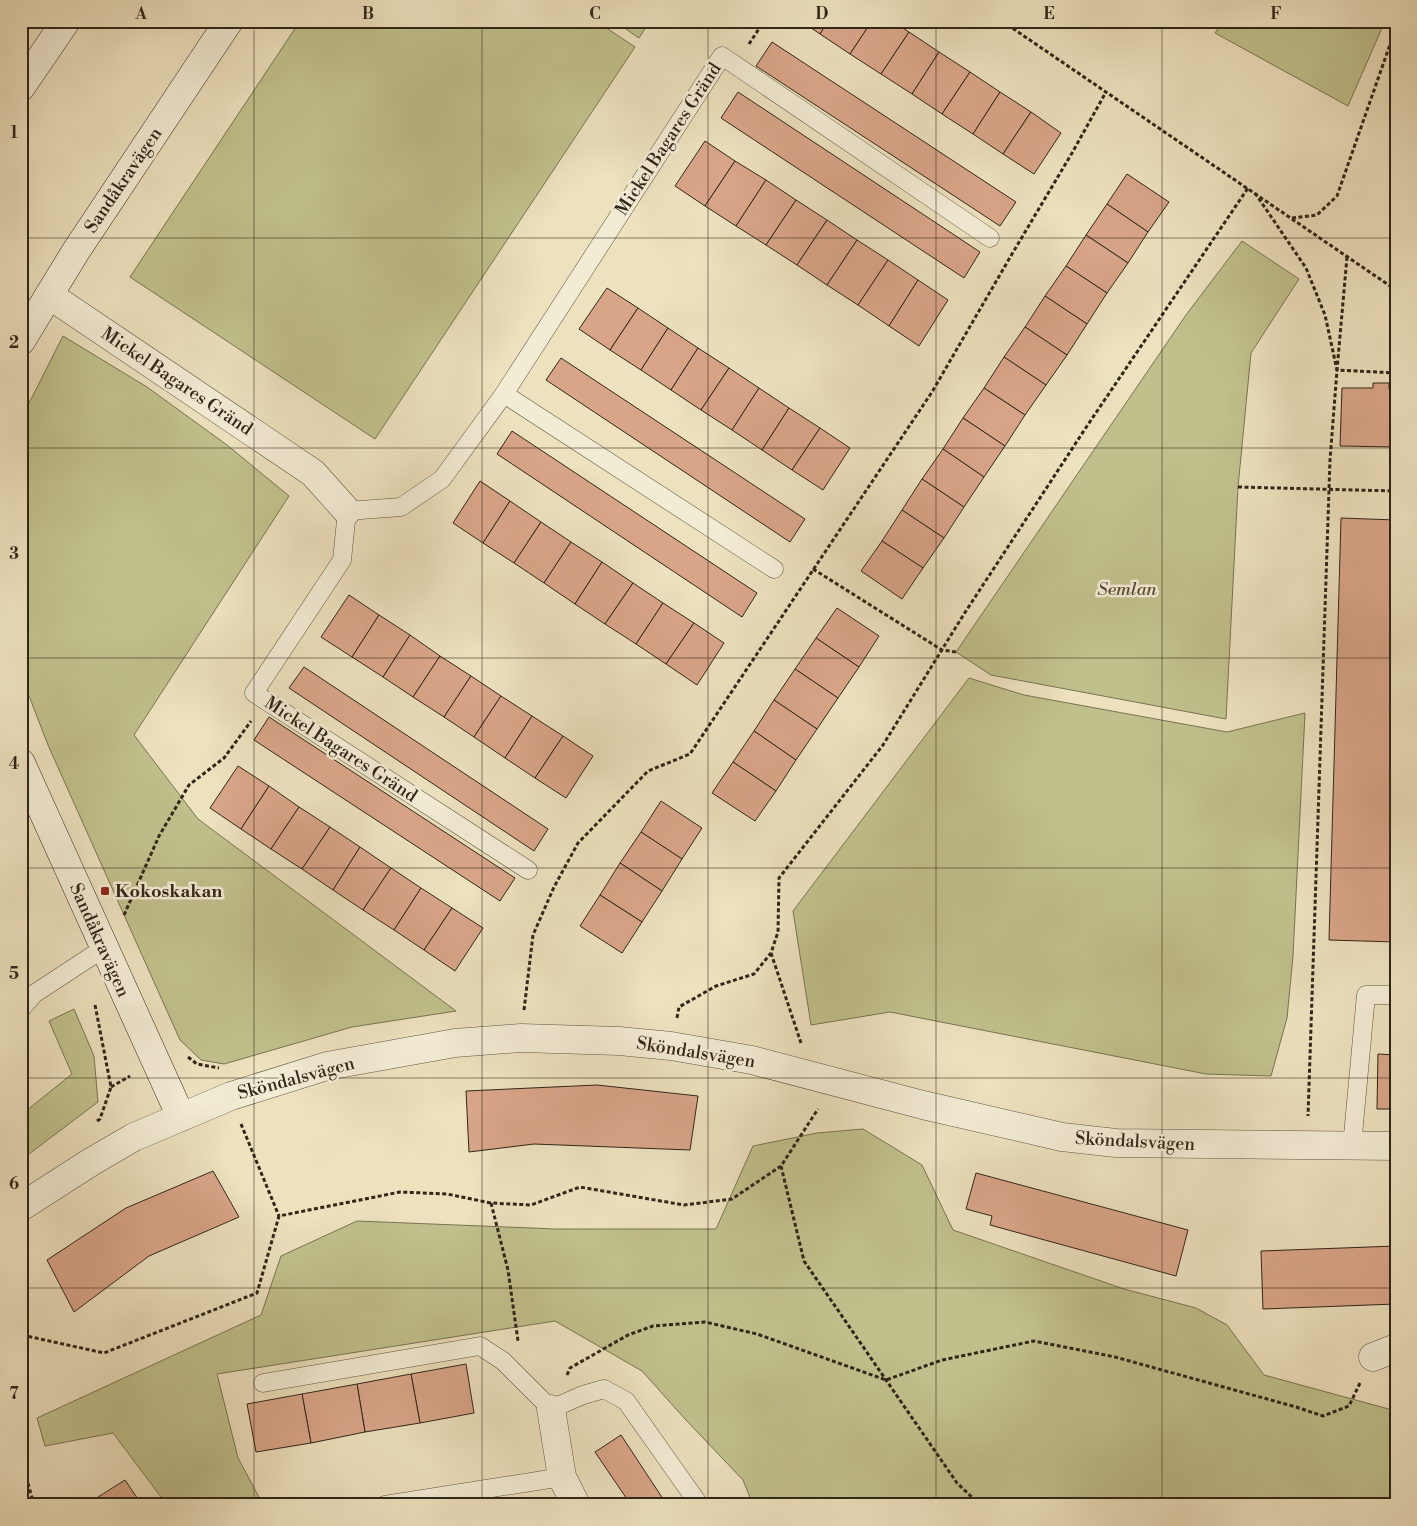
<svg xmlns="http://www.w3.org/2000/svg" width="1417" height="1526" font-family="'Libre Bodoni',serif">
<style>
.green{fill:#c0c08c;stroke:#787352}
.building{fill:#d9a589;stroke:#302618}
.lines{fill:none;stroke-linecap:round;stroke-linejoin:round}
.lane-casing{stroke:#5f5542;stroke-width:19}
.street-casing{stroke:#5f5542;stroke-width:29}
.secondary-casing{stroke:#302618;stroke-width:29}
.path{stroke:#302618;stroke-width:3;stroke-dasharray:4 2.5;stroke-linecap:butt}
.lane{stroke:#f3ecd5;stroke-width:18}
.street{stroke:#f3ecd5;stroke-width:28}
.secondary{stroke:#f3ecd5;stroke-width:28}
.grid{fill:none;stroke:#302618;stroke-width:1;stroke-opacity:0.55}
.poi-dot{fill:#8f2418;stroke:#f3ecd5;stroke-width:2}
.labels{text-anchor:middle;stroke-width:5;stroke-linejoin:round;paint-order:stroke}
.street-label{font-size:18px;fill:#302618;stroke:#f3ecd5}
.park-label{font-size:18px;font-style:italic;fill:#544c35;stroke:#f3ecd5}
.poi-label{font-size:18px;font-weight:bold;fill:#302618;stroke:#f3ecd5;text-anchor:start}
.neatline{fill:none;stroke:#302618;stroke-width:2}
.grid-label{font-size:16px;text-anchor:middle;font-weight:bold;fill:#302618}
</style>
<rect width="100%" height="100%" fill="#ede1be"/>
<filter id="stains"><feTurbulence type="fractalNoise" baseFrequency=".004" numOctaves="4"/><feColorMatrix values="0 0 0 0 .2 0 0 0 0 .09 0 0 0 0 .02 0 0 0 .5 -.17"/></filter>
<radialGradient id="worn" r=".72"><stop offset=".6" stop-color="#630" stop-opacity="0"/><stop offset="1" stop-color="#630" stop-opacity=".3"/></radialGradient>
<g class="green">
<path d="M300,21h296l39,26 -260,392 -245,-162z"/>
<path d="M614,21h36l-11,17z"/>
<path d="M1223,21h162l-37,85 -133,-73z"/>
<path d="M1242,241l57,38 -48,74 -13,134 -12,232 -235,-44 -35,-23 230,-337z"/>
<path d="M63,336l84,51 80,58 62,51 -155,239 64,84 258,192 -104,16 -128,37 -23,-4 -21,-20 -132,-295 -27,-70v-256z"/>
<path d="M969,678l55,17 203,37 78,-19 -12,243 -6,62 -16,58 -65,-2 -316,-62 -79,13 -18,-114z"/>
<path d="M74,1009l20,47 4,46 -77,58v-45l51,-41 -23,-53z"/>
<path d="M863,1129l59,36 31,65 171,59 72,19 31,17 37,50 132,36v94h-643l-10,-25 -58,-61 -43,-48 -87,-50 -338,53 21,84 22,41 -7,6h-83l-6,-4 -51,-68 -68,13 -8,-28 224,-103 20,-59 76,-35 199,8h160l37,-83 64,-13z"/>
</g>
<g class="building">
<path d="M801,21h27l-8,13z"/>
<path d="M828,21h44l-22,33 -30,-20z"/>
<path d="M872,21h20l17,11 -28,42 -31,-20z"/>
<path d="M909,32l30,20 -27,42 -31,-20z"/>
<path d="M772,42l244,160 -16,24 -244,-160z"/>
<path d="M939,52l31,20 -28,42 -30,-20z"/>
<path d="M970,72l30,20 -27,42 -31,-20z"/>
<path d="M738,92l242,160 -16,26 -243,-160z"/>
<path d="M1000,92l31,20 -28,42 -30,-20z"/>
<path d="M1031,112l30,21 -27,41 -31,-20z"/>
<path d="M705,141l30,20 -30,45 -30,-20z"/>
<path d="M735,161l31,19 -30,46 -31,-20z"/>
<path d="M1127,174l42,28 -21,30 -41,-28z"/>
<path d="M766,180l30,20 -30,45 -30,-19z"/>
<path d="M796,200l31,20 -30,45 -31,-20z"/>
<path d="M1107,204l41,28 -20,31 -42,-28z"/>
<path d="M827,220l30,20 -30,45 -30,-20z"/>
<path d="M1086,235l42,28 -21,30 -41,-27z"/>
<path d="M857,240l31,20 -30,45 -31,-20z"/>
<path d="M888,260l30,20 -29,46 -31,-21z"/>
<path d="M1066,266l41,27 -20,31 -42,-28z"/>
<path d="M918,280l30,20 -29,46 -30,-20z"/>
<path d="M607,288l31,20 -28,42 -31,-21z"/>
<path d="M1045,296l42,28 -20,31 -42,-28z"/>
<path d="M638,308l30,20 -27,42 -31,-20z"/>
<path d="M1025,327l42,28 -21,30 -42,-28z"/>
<path d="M668,328l30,20 -27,42 -30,-20z"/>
<path d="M698,348l31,20 -28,42 -30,-20z"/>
<path d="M1004,357l42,28 -21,30 -41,-27z"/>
<path d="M561,358l244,161 -15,23 -244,-162z"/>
<path d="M729,368l30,20 -27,42 -31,-20z"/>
<path d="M1373,383h16v6h7v58l-56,-1 2,-58h31z"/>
<path d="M759,388l30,20 -27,42 -30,-20z"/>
<path d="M984,388l41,27 -20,31 -42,-28z"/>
<path d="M789,408l31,20 -28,42 -30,-20z"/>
<path d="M963,418l42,28 -21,31 -41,-28z"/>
<path d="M820,428l30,20 -27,42 -31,-20z"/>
<path d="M512,431l245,162 -15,24 -245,-163z"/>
<path d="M943,449l41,28 -20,30 -42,-28z"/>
<path d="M922,479l42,28 -20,31 -42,-28z"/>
<path d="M480,481l30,20 -27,42 -30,-20z"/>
<path d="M510,501l31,21 -27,41 -31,-20z"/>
<path d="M902,510l42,28 -21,30 -41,-27z"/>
<path d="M1341,518l55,2v169l-6,194h6v59l-67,-2z"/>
<path d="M541,522l30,20 -27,41 -30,-20z"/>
<path d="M882,541l41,27 -21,31 -41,-28z"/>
<path d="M571,542l31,20 -27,42 -31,-21z"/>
<path d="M602,562l31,21 -28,41 -30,-20z"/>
<path d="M633,583l30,20 -27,41 -31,-20z"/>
<path d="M349,595l30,20 -27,42 -31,-20z"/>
<path d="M663,603l31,20 -28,41 -30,-20z"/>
<path d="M837,608l42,28 -20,31 -43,-29z"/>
<path d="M379,615l31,20 -27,42 -31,-20z"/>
<path d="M694,623l30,20 -27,42 -31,-21z"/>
<path d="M410,635l30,21 -27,41 -30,-20z"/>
<path d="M816,638l43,29 -21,31 -43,-29z"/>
<path d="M440,656l31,20 -27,41 -31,-20z"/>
<path d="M304,667l244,162 -14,22 -245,-163z"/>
<path d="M795,669l43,29 -21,31 -43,-29z"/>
<path d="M471,676l30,20 -27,41 -30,-20z"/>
<path d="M501,696l31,20 -27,42 -31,-21z"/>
<path d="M774,700l43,29 -21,31 -42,-29z"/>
<path d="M532,716l31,20 -28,42 -30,-20z"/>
<path d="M269,717l246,161 -15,23 -246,-161z"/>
<path d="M754,731l42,29 -20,31 -43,-29z"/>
<path d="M563,736l30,20 -27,42 -31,-20z"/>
<path d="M733,762l43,29 -21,30 -43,-28z"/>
<path d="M238,766l31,20 -28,43 -31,-21z"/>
<path d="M269,786l30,21 -28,42 -30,-20z"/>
<path d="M661,801l41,27 -20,31 -41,-27z"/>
<path d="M299,807l31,20 -28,42 -31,-20z"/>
<path d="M330,827l30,20 -27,43 -31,-21z"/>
<path d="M641,832l41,27 -20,32 -42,-28z"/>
<path d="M360,847l31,21 -28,42 -30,-20z"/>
<path d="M620,863l42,28 -20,31 -42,-27z"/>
<path d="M391,868l30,20 -27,42 -31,-20z"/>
<path d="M421,888l31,20 -28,42 -30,-20z"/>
<path d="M600,895l42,27 -20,31 -42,-27z"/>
<path d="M452,908l31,20 -28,43 -31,-21z"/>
<path d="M1378,1054l18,1v54h-19z"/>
<path d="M597,1085l101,11 -8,54 -156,-6 -65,8 -3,-61z"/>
<path d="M213,1171l26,46 -90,39 -75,56 -27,-52 79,-52z"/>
<path d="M976,1173l212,57 -12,46 -186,-51 2,-9 -26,-7z"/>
<path d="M1396,1246v58l-133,5 -2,-58z"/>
<path d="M466,1364l8,49 -54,10 -9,-49z"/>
<path d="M411,1374l9,49 -55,9 -8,-48z"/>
<path d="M357,1384l8,48 -54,11 -9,-49z"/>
<path d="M302,1394l9,49 -55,9 -9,-48z"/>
<path d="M621,1435l46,70h-36l-36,-53z"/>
<path d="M125,1480l17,25h-43l-4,-6z"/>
</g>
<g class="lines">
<g class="lane-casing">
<g id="lane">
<path d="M504,394l270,175"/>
<path d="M528,870l-274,-177 88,-133 5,-49 54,-4 41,-28 62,-85 218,-338 268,182"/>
<path d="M21,1009l13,-15 70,-46"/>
<path d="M1352,1146l14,-151h30"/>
<path d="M263,1383l217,-37 23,15 48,48 32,-14 21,-6 22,12 72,102"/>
<path d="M385,1505l177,-28"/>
</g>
</g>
<g class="street-casing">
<g id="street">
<path d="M49,295l264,178 34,38"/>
<path d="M21,1207l70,-45 43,-25 97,-41 96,-30 128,-23 66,-5 98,3 52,5 81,14 171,45 139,32 54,6 280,3"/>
<path d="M1373,1357l23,-9"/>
<path d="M551,1409l11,68 14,28"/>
</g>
</g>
<g class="secondary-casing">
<g id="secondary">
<path d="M21,87l45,-66"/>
<path d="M21,341l55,-90 153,-230"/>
<path d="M21,763l160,354"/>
</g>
</g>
<g class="path">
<path d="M1002,21l394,269"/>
<path d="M749,44l15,-23"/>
<path d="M1255,193l51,75 19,47 12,55 -7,90 -22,656"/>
<path d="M1292,218l25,-3 20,-19 56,-160 3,-3"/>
<path d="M1347,257l-10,113 59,3"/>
<path d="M1238,487l158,4"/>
<path d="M813,569l129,81 14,2"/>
<path d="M124,915l35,-79 30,-51 35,-27 27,-37"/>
<path d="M771,953l30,90"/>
<path d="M95,1005l16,82 -11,32 -3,2"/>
<path d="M524,1010l9,-75 21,-48 24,-44 70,-72 42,-17 242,-362 80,-138 60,-101 34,-61"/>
<path d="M677,1018l2,-11 37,-21 38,-12 17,-21 7,-21 1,-54 104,-133 81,-131 123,-188 161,-238"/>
<path d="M188,1057l9,7 22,4"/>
<path d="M111,1087l19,-11"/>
<path d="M241,1124l38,92"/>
<path d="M781,1166l23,95 153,222 23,22"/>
<path d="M491,1203l17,67 10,71"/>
<path d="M22,1335l82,18 153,-60 22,-77 121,-24 47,2 44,9 40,2 49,-18 104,18 48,-6 49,-33 37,-57"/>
<path d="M567,1375l3,-7 58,-33 25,-9 52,-4 52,12 129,46 56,-20 92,-19 81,16 181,50 27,9 26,-10 11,-23"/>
<path d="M21,1455l4,-64 -3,-57"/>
<path d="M21,1458l13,47"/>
</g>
<use href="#lane" class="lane"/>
<use href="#street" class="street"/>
<use href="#secondary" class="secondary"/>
</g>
<path class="grid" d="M254,21v1484M482,21v1484M708,21v1484M936,21v1484M1162,21v1484M21,238h1375M21,448h1375M21,658h1375M21,868h1375M21,1078h1375M21,1288h1375"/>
<rect class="poi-dot" x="100" y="886" width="10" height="10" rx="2.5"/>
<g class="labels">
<g class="street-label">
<text transform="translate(668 139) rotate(-57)" y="6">Mickel Bagares Gränd</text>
<text transform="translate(123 180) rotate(-56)" y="6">Sandåkravägen</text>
<text transform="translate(177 381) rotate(34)" y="6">Mickel Bagares Gränd</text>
<text transform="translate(341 749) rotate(33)" y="6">Mickel Bagares Gränd</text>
<text transform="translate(100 940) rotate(66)" y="6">Sandåkravägen</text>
<text transform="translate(696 1052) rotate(9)" y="6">Sköndalsvägen</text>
<text transform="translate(296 1078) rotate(-15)" y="6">Sköndalsvägen</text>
<text transform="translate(1135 1141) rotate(3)" y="6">Sköndalsvägen</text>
</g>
<g class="park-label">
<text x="1127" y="595">Semlan</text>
</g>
<g class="poi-label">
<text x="115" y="897">Kokoskakan</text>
</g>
</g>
<rect width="1417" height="1526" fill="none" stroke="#ede1be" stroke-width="55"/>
<rect x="28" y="28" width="1362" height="1470" class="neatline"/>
<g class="grid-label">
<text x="141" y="19">A</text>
<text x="368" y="19">B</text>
<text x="595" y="19">C</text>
<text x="822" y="19">D</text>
<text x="1049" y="19">E</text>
<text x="1276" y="19">F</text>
<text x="14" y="138">1</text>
<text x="14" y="348">2</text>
<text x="14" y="559">3</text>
<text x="14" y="769">4</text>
<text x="14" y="979">5</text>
<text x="14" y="1189">6</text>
<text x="14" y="1399">7</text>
</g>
<rect width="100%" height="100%" filter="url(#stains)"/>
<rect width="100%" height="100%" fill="url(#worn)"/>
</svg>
